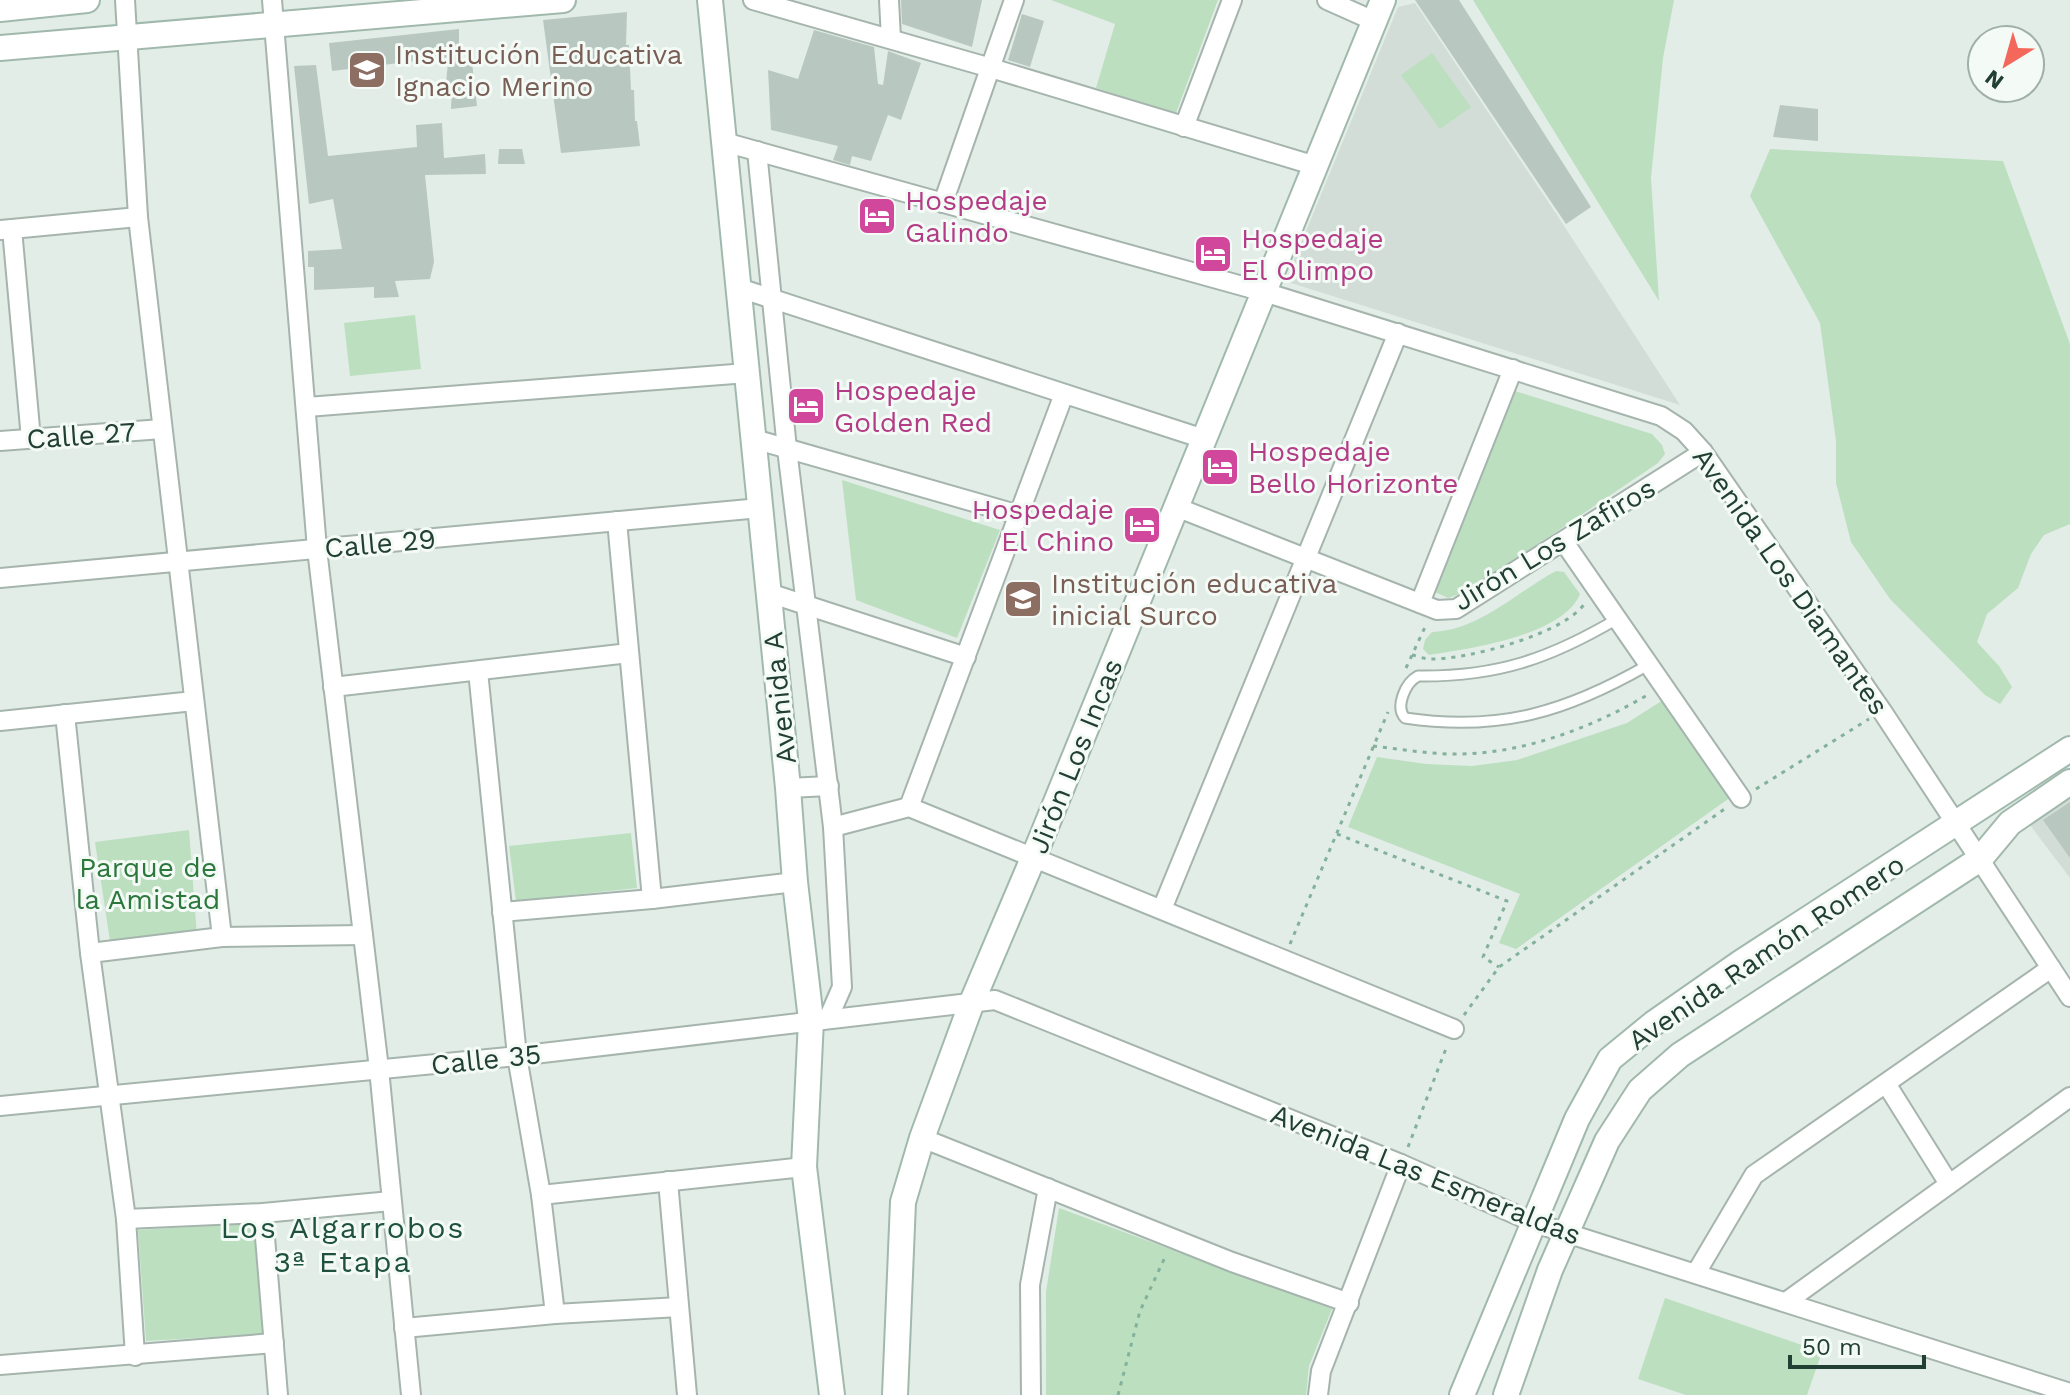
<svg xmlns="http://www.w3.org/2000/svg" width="2070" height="1395" font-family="'Work Sans',sans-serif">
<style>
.built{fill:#d1ddd6}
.green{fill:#bcdfc0}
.building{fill:#b8c8c0}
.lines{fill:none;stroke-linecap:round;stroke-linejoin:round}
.lane-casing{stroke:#a5b5ad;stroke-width:13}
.street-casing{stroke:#a5b5ad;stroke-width:22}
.secondary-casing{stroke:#a1b9ad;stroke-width:28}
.path{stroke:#83b19b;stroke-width:3;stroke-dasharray:4 6;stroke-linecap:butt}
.lane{stroke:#fff;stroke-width:9}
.street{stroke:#fff;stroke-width:18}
.secondary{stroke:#fff;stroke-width:24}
.labels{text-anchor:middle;stroke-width:6;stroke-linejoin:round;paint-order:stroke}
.education-label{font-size:28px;fill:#785e54;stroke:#f4faf6;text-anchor:start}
.hotel-label{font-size:28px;fill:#b23c85;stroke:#f4faf6;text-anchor:start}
.street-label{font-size:28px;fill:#223f33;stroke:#f4faf6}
.park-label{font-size:28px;fill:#2c773c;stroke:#f4faf6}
.neighbourhood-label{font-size:30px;letter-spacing:2px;fill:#1e523d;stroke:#f4faf6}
</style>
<rect width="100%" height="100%" fill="#e3ede7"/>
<g class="built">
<path d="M1415,3l142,212 123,190 -389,-122 -3,-8 110,-268z"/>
<path d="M2070,798v80l-40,-53z"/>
</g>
<g class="green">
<path d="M1051,0h167l-42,113 -80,-25 19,-64z"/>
<path d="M1473,0h201l-11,58 -12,120 8,123z"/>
<path d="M1432,53l39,54 -31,22 -39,-54z"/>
<path d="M1770,149l233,12 67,183v180l-26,11 -13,19 -13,34 -31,26 -10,28 22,24 13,21 -12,17 -15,-9 -95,-96 -39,-57 -15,-59v-42l-16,-118 -70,-127z"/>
<path d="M415,315l6,54 -71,7 -6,-53z"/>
<path d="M1515,391l137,43 10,11 3,9 -7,9 -188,127 -22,8 -13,-6z"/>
<path d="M842,480l158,50 -43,108 -101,-38z"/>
<path d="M1556,571l8,1 16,22c-16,41 -110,55 -151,61l-6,-6 2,-9 7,-8c48,-2 83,-39 124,-61z"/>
<path d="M1663,700l68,97 -215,152 -17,-6 21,-49 -172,-67 29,-70 49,7 46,2 45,-6 110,-37z"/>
<path d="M189,830l8,106 -87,5 -15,-99z"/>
<path d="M631,833l6,55 -121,13 -7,-55z"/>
<path d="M1059,1208l273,101 -23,57 -3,29h-260v-103z"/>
<path d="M258,1223l8,111 -120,7 -8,-111z"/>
<path d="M1665,1298l157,54 -15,43h-121l-48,-16z"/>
</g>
<g class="building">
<path d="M901,0h81l-10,47 -70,-23z"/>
<path d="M1415,0h44l132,207 -25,17z"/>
<path d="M627,12l-1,33h3l2,45h3l1,31h2l3,25 -79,7 -18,-133z"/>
<path d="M1022,14l22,7 -14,46 -22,-7z"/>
<path d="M459,29v33h13l5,44 -26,3 1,-25 -6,-1 2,-21 -15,-3 -101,12 -3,-28z"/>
<path d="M814,30l60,17 4,37 5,1 5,-34 33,12 -20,57 -13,-5 -17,46 -19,-5 -2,9 -17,-5 5,-14 -67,-16 -3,-60 30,9z"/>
<path d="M316,65l12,91 89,-9 -1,-22 26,-2 2,35 41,-4 1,20 -61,1 9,87 -4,17 -35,2 4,16 -25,1v-11l-60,3v-23h-6v-16l34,-2 -9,-50 -24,5 -15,-138z"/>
<path d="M1780,105l38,4v32l-45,-4z"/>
<path d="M499,149h23l3,15h-27z"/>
<path d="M2070,802v56l-27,-38z"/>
</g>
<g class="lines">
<g class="lane-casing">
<path id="lane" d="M1617,619c-68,40 -120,58 -199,57 -13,7 -23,31 -13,42 95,14 161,-6 243,-53"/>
</g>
<g class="street-casing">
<g id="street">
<path d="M125,0l13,217 84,720"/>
<path d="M272,0l45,549 62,520 32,326"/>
<path d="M753,0l238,68 325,98"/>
<path d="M889,0l2,39"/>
<path d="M1327,0l47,21"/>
<path d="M1184,127l48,-127"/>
<path d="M724,142l540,150 397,124 23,15 19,21 179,259 188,286"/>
<path d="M757,151l30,298 46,378 9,160 -14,32"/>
<path d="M943,203l71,-203"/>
<path d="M12,229l19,210"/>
<path d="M1,230l137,-13"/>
<path d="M739,288l465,151"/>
<path d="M307,407l440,-34"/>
<path d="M754,439l265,76"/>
<path d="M0,441l162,-12"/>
<path d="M1176,507l261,103 19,-1 247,-157"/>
<path d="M617,521l35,378"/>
<path d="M1564,542l177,256"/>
<path d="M0,578l760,-70"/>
<path d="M769,593l197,64"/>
<path d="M1420,603l93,-234"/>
<path d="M478,671l39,385 24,139 14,119"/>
<path d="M333,687l296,-34"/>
<path d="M65,714l25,239 36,266 9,137"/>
<path d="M0,721l194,-20"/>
<path d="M788,788l41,-2"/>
<path d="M909,807l155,-413"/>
<path d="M833,827l76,-20 545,222"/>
<path d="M1162,909l236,-576"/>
<path d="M502,912l150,-13 143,-17"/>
<path d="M90,953l132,-16 141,-2"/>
<path d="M1887,1085l62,99"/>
<path d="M0,1106l517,-50 478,-56 406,164 134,59 535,170"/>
<path d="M922,1138l310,124 117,41"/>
<path d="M668,1181l19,214"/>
<path d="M541,1195l263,-28"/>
<path d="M263,1213l15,182"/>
<path d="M126,1219l137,-6 128,-12"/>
<path d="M1696,1273l58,-98 297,-207"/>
<path d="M1786,1302l284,-205"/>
<path d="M404,1328l151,-14 124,-7"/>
<path d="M0,1365l274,-22"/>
<path d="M1031,1395l-1,-110 18,-97"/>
<path d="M1318,1395l3,-24 80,-207"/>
</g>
</g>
<g class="secondary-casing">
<g id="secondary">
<path d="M710,0l78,788 7,94 16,138 -7,147 28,228"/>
<path d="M0,9l87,-9"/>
<path d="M0,48l563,-48"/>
<path d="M895,1395l8,-193 19,-64 50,-136 62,-146 349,-856"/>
<path d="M1462,1395l115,-276 33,-60 44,-36 86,-60 330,-214"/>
<path d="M1506,1395l44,-125 57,-129 33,-51 40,-35 300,-196 30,-36 60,-41"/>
</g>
</g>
<g class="path">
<path d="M1412,655c6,1 12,4 18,4 36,1 135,-25 155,-56"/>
<path d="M1406,668l20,-43"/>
<path d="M1373,746c25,3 50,7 75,8 70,2 142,-25 201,-60"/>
<path d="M1756,789l113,-70"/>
<path d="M1337,834l170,67 -24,56 16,10"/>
<path d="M1290,944l98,-232"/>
<path d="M1464,1015l35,-48 227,-159"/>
<path d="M1408,1147l39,-101"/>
<path d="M1118,1395l22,-84 26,-56"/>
</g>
<use href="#lane" class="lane"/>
<use href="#street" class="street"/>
<use href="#secondary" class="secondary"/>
</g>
<defs>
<g id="school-square" transform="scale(2)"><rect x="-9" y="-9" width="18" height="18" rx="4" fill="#8d6e63" stroke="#f4faf6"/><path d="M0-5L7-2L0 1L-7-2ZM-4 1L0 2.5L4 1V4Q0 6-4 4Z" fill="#fff"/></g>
<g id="hotel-square" transform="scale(2)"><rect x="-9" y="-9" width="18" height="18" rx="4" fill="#d1479c" stroke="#f4faf6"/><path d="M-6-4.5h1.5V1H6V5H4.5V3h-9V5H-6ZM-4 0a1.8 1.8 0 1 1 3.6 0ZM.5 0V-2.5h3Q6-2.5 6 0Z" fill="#fff"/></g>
</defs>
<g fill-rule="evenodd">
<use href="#school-square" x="367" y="70"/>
<use href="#hotel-square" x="877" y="216"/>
<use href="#hotel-square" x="1213" y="254"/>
<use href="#hotel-square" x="806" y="406"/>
<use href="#hotel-square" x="1220" y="467"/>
<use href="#hotel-square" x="1142" y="525"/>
<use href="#school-square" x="1023" y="599"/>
</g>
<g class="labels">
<g class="education-label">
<text x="395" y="64">Institución Educativa<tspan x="395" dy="32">Ignacio Merino</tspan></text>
<text x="1051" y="593">Institución educativa<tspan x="1051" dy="32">inicial Surco</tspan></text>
</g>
<g class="hotel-label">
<text x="905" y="210">Hospedaje<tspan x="905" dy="32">Galindo</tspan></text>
<text x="1241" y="248">Hospedaje<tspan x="1241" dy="32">El Olimpo</tspan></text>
<text x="834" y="400">Hospedaje<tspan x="834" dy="32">Golden Red</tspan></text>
<text x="1248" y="461">Hospedaje<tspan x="1248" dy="32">Bello Horizonte</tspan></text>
<text x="1114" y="519" text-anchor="end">Hospedaje<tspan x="1114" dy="32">El Chino</tspan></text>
</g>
<g class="street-label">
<text transform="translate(81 435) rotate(-4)" y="10">Calle 27</text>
<text transform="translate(380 543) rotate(-5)" y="10">Calle 29</text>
<text transform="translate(1554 544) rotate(-31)" y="10">Jirón Los Zafiros</text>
<text transform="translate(1791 581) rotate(55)" y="10">Avenida Los Diamantes</text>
<text transform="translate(779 698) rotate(-96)" y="10">Avenida A</text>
<text transform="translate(1075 756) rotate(-68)" y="10">Jirón Los Incas</text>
<text transform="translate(1766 952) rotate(-34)" y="10">Avenida Ramón Romero</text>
<text transform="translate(486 1059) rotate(-6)" y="10">Calle 35</text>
<text transform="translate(1426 1174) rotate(22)" y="10">Avenida Las Esmeraldas</text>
</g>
<g class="park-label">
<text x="148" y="877">Parque de<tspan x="148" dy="32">la Amistad</tspan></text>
</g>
<g class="neighbourhood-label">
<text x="343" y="1238">Los Algarrobos<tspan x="343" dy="34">3ª Etapa</tspan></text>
</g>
</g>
<g transform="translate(2006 64) rotate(217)"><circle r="38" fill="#f4faf6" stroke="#a0afa8" stroke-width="2"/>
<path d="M0-6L14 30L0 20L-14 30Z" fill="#f4675b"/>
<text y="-12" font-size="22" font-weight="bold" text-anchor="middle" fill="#223f33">N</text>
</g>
<path d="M1790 1355v12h134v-12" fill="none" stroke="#223f33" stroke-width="4"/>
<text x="1802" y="1355" font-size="24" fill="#223f33" stroke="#f4faf6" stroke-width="6" paint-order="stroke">50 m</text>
</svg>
